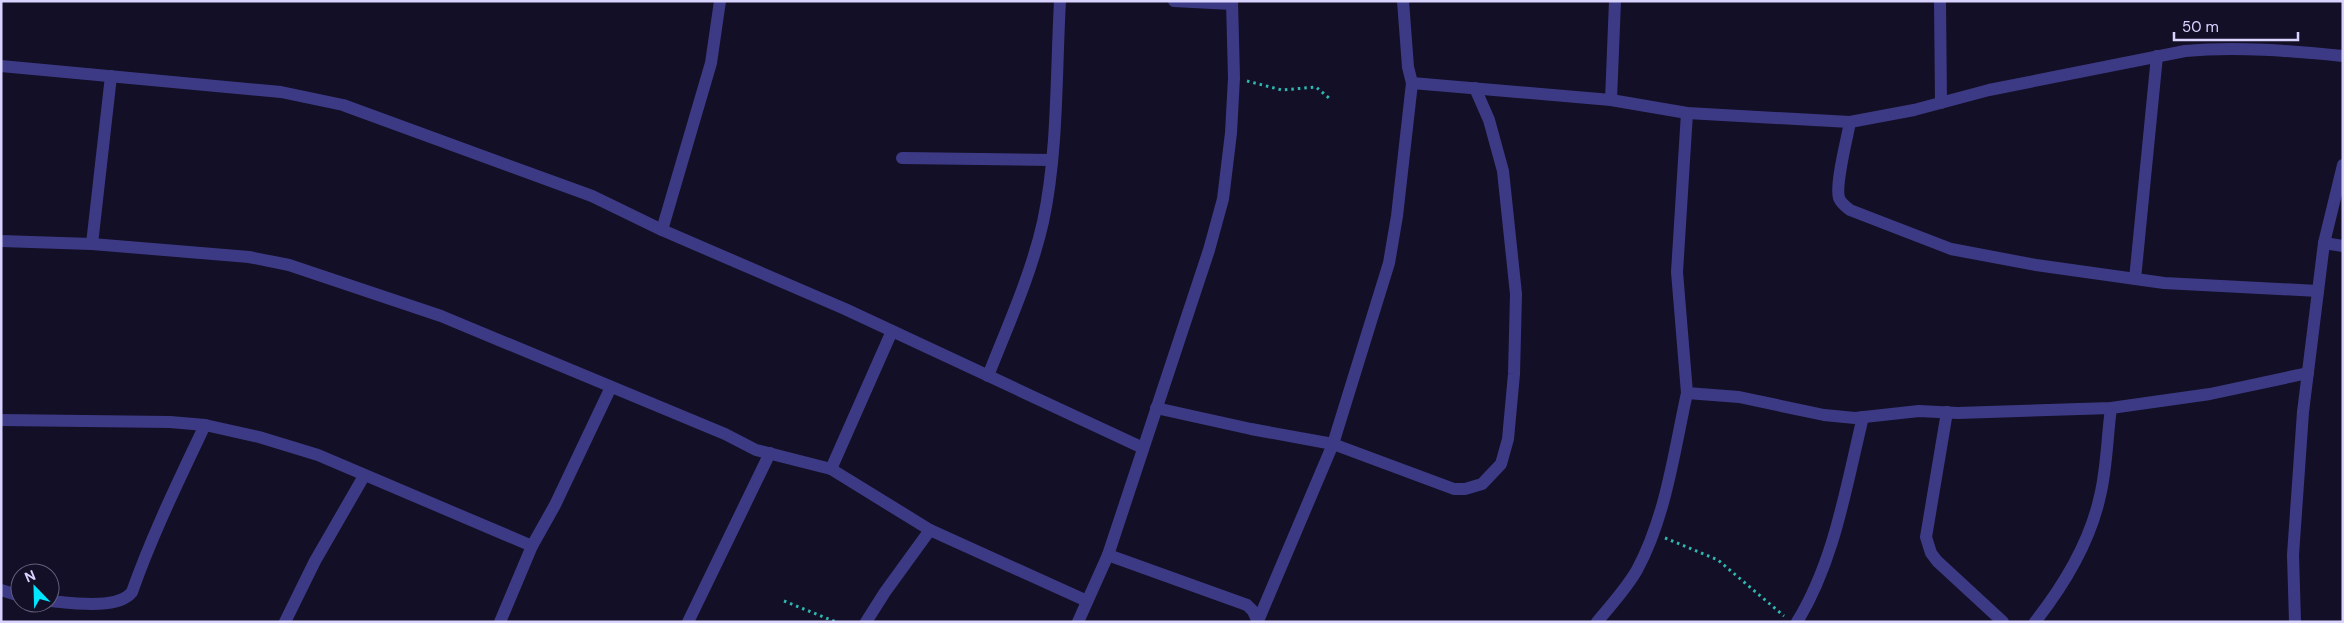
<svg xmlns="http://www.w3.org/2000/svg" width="2344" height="623" font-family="'DM Sans',sans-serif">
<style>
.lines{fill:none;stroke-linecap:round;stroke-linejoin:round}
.path{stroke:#2fb8b0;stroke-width:3;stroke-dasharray:2.5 4;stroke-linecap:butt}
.street{stroke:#3d3a85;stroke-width:12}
</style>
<rect width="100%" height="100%" fill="#130f26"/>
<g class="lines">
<g class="path">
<path d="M1247,81l35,9 34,-3 13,11"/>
<path d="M1665,538l53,22 66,56"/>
<path d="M784,601l52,21"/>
</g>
<g class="street">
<path d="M1174,1l58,3"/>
<path d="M1403,1l5,66 4,16 199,17 76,13 163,9 64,-12 75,-20 196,-39c52,-5 106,0 158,5"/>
<path d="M1940,1l1,102"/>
<path d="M1,66l280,26 62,13 249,91 70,34 183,79 298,139"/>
<path d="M1611,100l4,-99"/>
<path d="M1687,113l-10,159 10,121 52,4 85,18 31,3 64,-7 39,2 153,-5 99,-14 98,-21"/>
<path d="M1850,122c-3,17 -15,62 -11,76 2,5 7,9 11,12l101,39 85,16 128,18 154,8"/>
<path d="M902,158l149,2"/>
<path d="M662,230l49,-167 9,-62"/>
<path d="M1,241l91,3 157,13 40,8 152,51 284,118 31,16 75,19 99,61 157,71"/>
<path d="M2324,243l19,3"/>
<path d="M92,244l19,-168"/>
<path d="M2135,279l22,-223"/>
<path d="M988,376c20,-51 43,-101 55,-154 15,-69 13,-150 17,-221"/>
<path d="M1156,408l95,21 82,15 56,-181 8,-47 15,-133"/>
<path d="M1947,412l-21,125 5,16 6,8 66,61"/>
<path d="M1,420l169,2 35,3 54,12 59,18 214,91"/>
<path d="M831,469l61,-138"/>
<path d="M1108,555l139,50 6,6 5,11"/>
<path d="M1,590l19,6"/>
<path d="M50,601c22,2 68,9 82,-9 20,-57 47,-112 73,-167"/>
<path d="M1258,621l75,-177 121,45h11l17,-5 19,-20 7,-25 6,-65 2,-80 -13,-123 -14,-51 -14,-32"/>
<path d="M285,622l30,-61 49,-85"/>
<path d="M500,622l32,-76 23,-41 56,-118"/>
<path d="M688,622l82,-169"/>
<path d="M866,622l19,-30 45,-62"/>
<path d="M1078,622l30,-67 101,-305 14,-51 8,-66 3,-55 -2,-77"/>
<path d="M1597,622c14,-17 29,-33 40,-52 29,-54 37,-118 50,-177"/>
<path d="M1797,622c38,-62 49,-136 66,-205"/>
<path d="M2035,622c29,-37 55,-80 65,-126 7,-28 7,-59 11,-88"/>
<path d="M2295,622l-2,-67 10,-143 21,-169 19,-78"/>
</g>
</g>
<rect width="2344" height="623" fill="none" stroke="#d9d4ff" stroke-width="5"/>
<g transform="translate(35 588) rotate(337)"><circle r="24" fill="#130f26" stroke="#625e7d"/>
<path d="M0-4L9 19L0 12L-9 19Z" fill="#00e5ff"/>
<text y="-8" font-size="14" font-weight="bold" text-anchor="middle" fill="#d9d4ff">N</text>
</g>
<path d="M2174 32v8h124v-8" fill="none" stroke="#d9d4ff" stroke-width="2.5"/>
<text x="2182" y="32" font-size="15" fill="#d9d4ff" stroke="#130f26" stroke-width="4" paint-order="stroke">50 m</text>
</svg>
